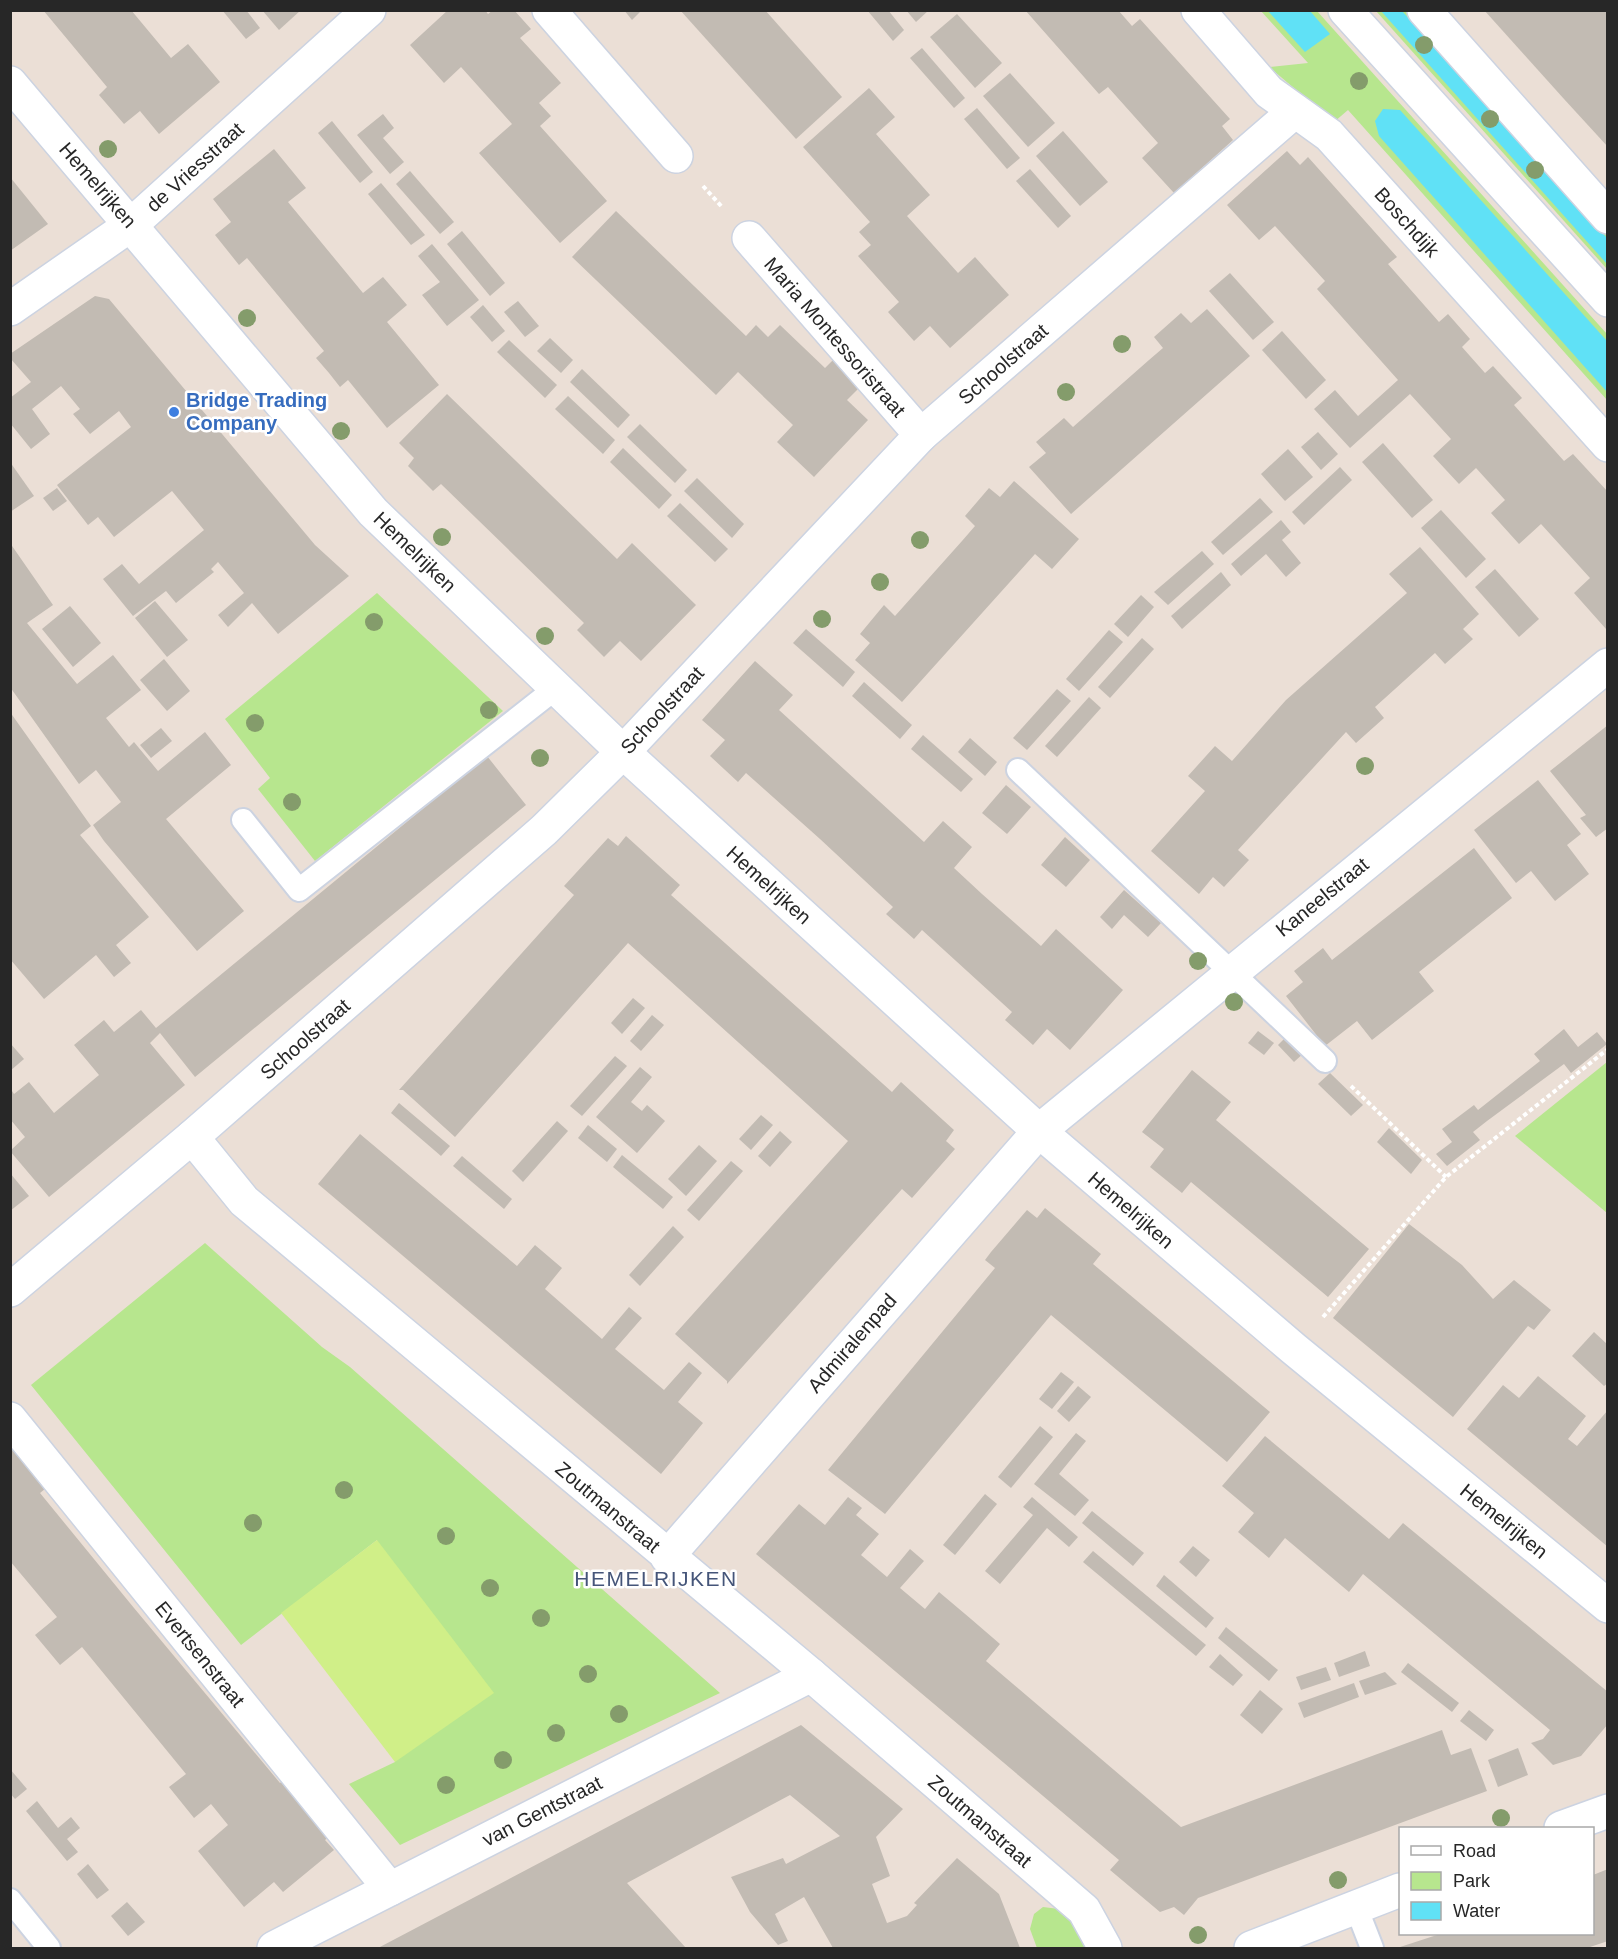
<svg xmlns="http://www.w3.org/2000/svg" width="1618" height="1959" font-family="Arial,sans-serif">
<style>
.green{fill:#b7e68e}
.pitch{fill:#d0ef88}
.water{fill:#60e1f6}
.building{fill:#c2bbb3}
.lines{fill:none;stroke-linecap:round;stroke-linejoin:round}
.lane-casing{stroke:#ccd3e1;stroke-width:26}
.street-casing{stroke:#ccd3e1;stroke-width:36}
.secondary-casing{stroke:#ccd3e1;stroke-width:36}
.path{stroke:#fff;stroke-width:4;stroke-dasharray:4.5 3;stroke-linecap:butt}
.lane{stroke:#fff;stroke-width:22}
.street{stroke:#fff;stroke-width:33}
.secondary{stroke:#fff;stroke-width:33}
.tree{fill:#849c6b}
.shop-dot{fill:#3f7fe0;stroke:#fff;stroke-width:2}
.labels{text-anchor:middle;stroke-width:5;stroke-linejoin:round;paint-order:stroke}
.street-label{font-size:20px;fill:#272727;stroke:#fff}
.shop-label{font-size:20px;font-weight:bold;fill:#366cbe;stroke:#fff;text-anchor:start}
.neighbourhood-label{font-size:21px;letter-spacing:1.5px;fill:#455579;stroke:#fff}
</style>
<rect width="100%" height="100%" fill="#ebdfd6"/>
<g class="green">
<path d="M1261,11h56l290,323v66l-259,-290 -14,12 -65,-55 39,-4z"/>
<path d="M1376,11h30l201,224v34z"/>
<path d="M377,593l126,118 -188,150 -57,-72 12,-11 -45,-59z"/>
<path d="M1607,1062v151l-92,-77z"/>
<path d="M205,1243l117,104 28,20 370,326 -320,152 -51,-61 46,-22 -18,-222 -136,105 -210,-260z"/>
<path d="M1043,1907l24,3 19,38h-49l-7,-19 4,-15z"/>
</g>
<path class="pitch" d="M377,1540l117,153 -99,69 -114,-149z"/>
<g class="water">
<path d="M1268,11h42l20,23 -25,18z"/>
<path d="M1381,11h21l205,227v26z"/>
<path d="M1383,109l17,1 207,231v51l-228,-256 -4,-15z"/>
</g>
<g class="building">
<path d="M43,10h88l40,48 17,-14 32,38 -61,52 -19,-23 -16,13 -25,-29 8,-8z"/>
<path d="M222,10h24l14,18 -14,11z"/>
<path d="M262,10h39l-22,20z"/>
<path d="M448,10h37l3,4 5,-4h21l17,19 -11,9 41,45 -22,20 12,13 -11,10 67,75 -47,42 -81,-90 33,-29 -51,-57 -17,16 -34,-38z"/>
<path d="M624,10h18l-10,10z"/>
<path d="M680,10h85l77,87 -46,42z"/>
<path d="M867,10h21l16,20 -11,11z"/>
<path d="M906,10h23l-13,12z"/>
<path d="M1025,10h93l14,16 8,-7 90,100 -8,7 11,14 -59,53 -32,-35 16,-15 -50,-56 -9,7z"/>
<path d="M1484,10h124v137l-44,-48z"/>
<path d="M957,14l45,49 -27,25 -45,-51z"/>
<path d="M922,48l43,50 -11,10 -44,-50z"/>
<path d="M1010,73l45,50 -27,24 -45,-51z"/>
<path d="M869,88l26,29 -19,17 54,61 -23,21 51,57 17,-16 34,38 -59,53 -20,-22 -16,15 -26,-29 11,-10 -41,-46 13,-11 -12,-13 11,-10 -67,-75z"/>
<path d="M977,108l43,50 -13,11 -43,-50z"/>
<path d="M383,114l11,14 -11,10 21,24 -14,12 -33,-39z"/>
<path d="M332,121l41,51 -13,11 -42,-50z"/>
<path d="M1063,131l45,51 -28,24 -44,-50z"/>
<path d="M274,149l32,39 -18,14 75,91 20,-16 24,28 -20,17 52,63 -52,43 -39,-48 -8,7 -11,-14 -13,-15 8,-7 -77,-93 -8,7 -24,-30 16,-13 -18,-23z"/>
<path d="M1287,151l13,14 8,-8 89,100 -9,7 51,58 9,-8 22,25 -8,8 23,26 8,-7 29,32 -8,7 50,56 9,-7 35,38 -2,137 -32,-36 16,-15 -49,-54 -22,20 -28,-31 14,-13 -29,-32 -17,16 -26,-28 18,-17 -41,-45 -60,54 -36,-39 21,-19 23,26 40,-36 -81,-91 8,-8 -50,-55 -16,14 -32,-35z"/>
<path d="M1030,169l41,47 -13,12 -42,-47z"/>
<path d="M410,171l44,51 -14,12 -44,-50z"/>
<path d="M10,177l38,47 -38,27z"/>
<path d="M381,183l44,52 -14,10 -43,-51z"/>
<path d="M616,211l130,125 10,-11 12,12 12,-12 45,43 10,-10 28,26 -16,16 21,20 -54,57 -37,-35 16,-17 -55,-53 -22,23 -144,-138z"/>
<path d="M462,231l43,52 -15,13 -43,-52z"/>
<path d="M432,244l47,56 -32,26 -25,-31 18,-13 -22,-26z"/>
<path d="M1230,273l44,49 -21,18 -44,-49z"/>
<path d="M95,296l14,3 206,246 34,31 -71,58 -26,-31 -24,24 -10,-12 26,-22 -26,-31 -7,7 3,3 -38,31 -10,-12 -33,25 -30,-37 19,-15 17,20 65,-54 -32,-39 -58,46 -16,-20 -10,8 -31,-40 74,-58 -12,-16 -29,23 -17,-20 7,-5 -19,-23 -29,23 18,25 -19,15 -21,-26v-25l21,-16 -21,-24v-4z"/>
<path d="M518,301l21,25 -14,11 -21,-25z"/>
<path d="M483,305l22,26 -13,11 -22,-25z"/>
<path d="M1207,309l43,47 -179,158 -42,-47 17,-14 -10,-11 28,-24 9,9 76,-67 14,-12 -9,-11 27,-24 10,10z"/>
<path d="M1282,331l44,49 -20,19 -44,-49z"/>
<path d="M550,338l23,22 -12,13 -24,-22z"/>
<path d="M509,340l48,45 -12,13 -48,-46z"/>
<path d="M582,369l48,46 -12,13 -48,-46z"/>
<path d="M447,394l170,165 15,-16 64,62 -55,56 -21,-20 -16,16 -27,-27 7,-7 -143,-139 -8,7 -25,-25 6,-8 -15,-15z"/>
<path d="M568,396l47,44 -12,14 -48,-45z"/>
<path d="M640,424l47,46 -12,13 -48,-46z"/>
<path d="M1318,432l20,22 -17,16 -20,-23z"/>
<path d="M1383,443l50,57 -21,18 -50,-56z"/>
<path d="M623,448l49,47 -13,14 -49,-47z"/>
<path d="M1288,449l25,28 -28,24 -24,-27z"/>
<path d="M10,462l24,34 -24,16z"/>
<path d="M1340,467l12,13 -48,45 -12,-13z"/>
<path d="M697,478l47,46 -12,14 -48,-47z"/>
<path d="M1014,481l65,58 -27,30 -17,-15 -133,148 -47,-42 15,-17 -10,-9 24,-29 11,11 67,-75 13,-15 -10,-10 24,-28 11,9z"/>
<path d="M57,488l10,13 -14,10 -10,-13z"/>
<path d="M1260,498l13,14 -50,43 -12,-13z"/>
<path d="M680,503l48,46 -13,13 -48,-46z"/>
<path d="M1441,510l45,49 -20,19 -45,-50z"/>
<path d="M1281,520l10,12 -9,8 19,23 -15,14 -20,-23 -25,22 -10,-12z"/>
<path d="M10,543l43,62 -26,18 50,61 36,-29 28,35 -35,28 23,29 5,-5 24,29 47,-39 26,33 -65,54 78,92 -47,40 -93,-110 -11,-16 28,-23 -25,-32 -17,14 -69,-97z"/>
<path d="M1420,547l59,67 -16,15 10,10 -28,25 -10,-11 -60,54 9,11 -28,25 -10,-11 -108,118 11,10 -25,27 -11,-10 -14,17 -48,-43 54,-60 -17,-15 27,-30 17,15 54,-61 121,-107 -18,-19z"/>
<path d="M1202,551l12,13 -46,41 -14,-13z"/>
<path d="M1495,569l44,50 -20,18 -44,-50z"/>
<path d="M1221,572l10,13 -49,44 -11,-13z"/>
<path d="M1141,595l13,12 -26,30 -14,-13z"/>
<path d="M155,601l33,39 -21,17 -32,-39z"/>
<path d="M70,606l31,37 -28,24 -31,-38z"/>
<path d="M806,629l49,43 -12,15 -50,-44z"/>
<path d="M1109,630l14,12 -44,49 -13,-12z"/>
<path d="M1142,638l12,11 -44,49 -12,-11z"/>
<path d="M164,659l26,32 -23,20 -27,-31z"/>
<path d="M755,661l38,34 -14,15 145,132 19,-21 29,26 -18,21 28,26 59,52 15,-17 67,61 -53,60 -23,-21 -14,16 -28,-25 7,-8 -90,-82 -8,9 -28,-25 7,-7 -73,-68 -74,-66 -8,9 -28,-26 15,-16 -23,-20z"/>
<path d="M864,682l48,43 -12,14 -48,-43z"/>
<path d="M1057,689l14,12 -44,49 -14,-12z"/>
<path d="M1089,697l12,11 -44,49 -12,-11z"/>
<path d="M10,712l81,114 -11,9 69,82 -33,28 15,18 -17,14 -18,-22 -52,44 -34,-40z"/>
<path d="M1608,725v103l-12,9 -16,-19 6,-3 -36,-44z"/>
<path d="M161,728l11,13 -21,17 -11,-13z"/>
<path d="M923,735l50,44 -12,13 -50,-43z"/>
<path d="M970,738l27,24 -12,14 -27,-24z"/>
<path d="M487,756l39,49 -331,272 -35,-44 -10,10 35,42 -136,112 -39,-46 15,-14 -15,-18v-31l4,6 15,-12 25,31 45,-38 -25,-30 30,-25 10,12 27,-22 15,18z"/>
<path d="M1538,780l43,54 -14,11 22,29 -34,27 -24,-30 -15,12 -42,-53z"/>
<path d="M1006,785l25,22 -24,27 -25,-21z"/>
<path d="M626,836l54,49 -9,10 172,153 49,44 9,-10 53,48 -8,11 9,8 -43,49 -10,-9 -175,195v-3l-52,-47 173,-193 -220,-198 -173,194 -52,-47h-4l175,-195 -10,-9 44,-48 10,8z"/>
<path d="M1065,837l25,23 -24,27 -25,-22z"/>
<path d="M1474,848l38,50 -93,74 15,19 -62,49 -15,-19 -32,25 -39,-50 17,-14 -9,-11 29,-23 9,12z"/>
<path d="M1124,890l37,33 -13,14 -24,-22 -12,14 -12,-12z"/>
<path d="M633,998l12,10 -23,26 -11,-11z"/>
<path d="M652,1015l12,10 -23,26 -11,-10z"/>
<path d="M1564,1029l14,18 19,-15 10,12 -36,29 -7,-9 -77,57 -14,11 7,8 -33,26 -11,-12 16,-12 -10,-13 32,-24 4,5 48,-38 14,-11 -6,-7z"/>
<path d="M1258,1031l16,12 -10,12 -16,-12z"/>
<path d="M1289,1034l17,17 -12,11 -16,-17z"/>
<path d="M10,1043l14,16 -14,12z"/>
<path d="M615,1056l12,10 -45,50 -12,-10z"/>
<path d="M640,1067l12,10 -21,25 11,9 5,-6 18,16 -28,32 -41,-36z"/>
<path d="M1192,1070l39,32 -15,18 153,129 -41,48 -137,-115 -9,11 -32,-26 14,-18 -22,-17z"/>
<path d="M1330,1073l33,32 -12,11 -33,-32z"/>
<path d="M399,1103l51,43 -9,10 -50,-43z"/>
<path d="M761,1115l12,10 -22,25 -12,-11z"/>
<path d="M557,1121l11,10 -45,51 -11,-11z"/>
<path d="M588,1125l29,24 -10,13 -29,-24z"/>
<path d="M1389,1128l33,32 -11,14 -34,-32z"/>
<path d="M780,1131l12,11 -22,25 -12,-11z"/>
<path d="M360,1134l157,132 18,-21 27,23 -17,21 57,50 27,-32 13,11 -27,31 49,41 25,-28 13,11 -24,29 25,21 -42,51 -343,-290z"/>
<path d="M699,1145l18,16 -31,35 -18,-17z"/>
<path d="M622,1155l51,42 -10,12 -50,-42z"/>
<path d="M462,1156l50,43 -8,10 -51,-43z"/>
<path d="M731,1161l12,10 -44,50 -12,-11z"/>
<path d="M10,1173l19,23 -19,15z"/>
<path d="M1045,1208l56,46 -8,10 177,148 -43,50 -176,-147 -166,199 -57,-44 167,-202 -10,-8 6,-8 36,-42 10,8z"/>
<path d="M1409,1224l53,41 31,34 21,-19 37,30 -17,20 -6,-4 -75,91 -120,-99z"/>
<path d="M673,1226l11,11 -44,49 -11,-11z"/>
<path d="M1594,1332l14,13v38l-4,3 -32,-30z"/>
<path d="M1061,1372l13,10 -22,27 -13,-10z"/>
<path d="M1538,1376l48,40 -18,23 9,7 31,-36v137l-141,-118 36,-44 16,13z"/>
<path d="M1078,1386l13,11 -22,25 -12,-11z"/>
<path d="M1040,1426l13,11 -42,51 -13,-11z"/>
<path d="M1076,1433l10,8 -27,33 30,26 -14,16 -41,-32z"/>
<path d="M10,1435l41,49 -11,9 94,115 146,175 10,-8 46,56 -11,9 9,10 -51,42 -9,-10 -30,25 -46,-56 30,-26 -17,-21 -17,14 -25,-31 17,-13 -104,-127 -22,18 -25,-30 22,-18 -47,-56z"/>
<path d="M1265,1436l124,103 14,-16 205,169v32l-27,32 -28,9 -22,-22 12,-4 7,-9 -187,-156 -14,18 -64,-54 -16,20 -31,-26 16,-19 -32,-27z"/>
<path d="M985,1494l12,10 -42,51 -12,-10z"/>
<path d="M848,1497l14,11 -6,7 23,19 -18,21 26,22 23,-28 14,12 -24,27 25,21 14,-17 32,27 29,25 -14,17 195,166 261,-97 9,25 20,-7 16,43 -289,107 -14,17 -10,-8 -14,5 -50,-42 9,-10 -363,-306 43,-50 26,21z"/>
<path d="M1032,1497l46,40 -9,10 -22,-19 -47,56 -15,-13 48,-56 -10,-8z"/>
<path d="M1092,1511l52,42 -11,13 -51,-43z"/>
<path d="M1193,1546l17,14 -14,17 -17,-15z"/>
<path d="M1093,1551l113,94 -10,11 -113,-94z"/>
<path d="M1164,1575l50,43 -8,10 -50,-42z"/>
<path d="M1226,1627l52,43 -9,11 -51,-43z"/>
<path d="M1365,1651l5,15 -31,11 -5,-14z"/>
<path d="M1220,1654l23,21 -10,11 -24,-19z"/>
<path d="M1408,1663l51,40 -7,9 -51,-40z"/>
<path d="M1326,1667l5,13 -30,10 -5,-13z"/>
<path d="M1385,1672l12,12 -32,11 -6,-14z"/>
<path d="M1354,1683l5,14 -55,21 -6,-15z"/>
<path d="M1260,1690l23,19 -21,25 -22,-19z"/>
<path d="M1469,1710l25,20 -8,11 -26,-20z"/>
<path d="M801,1725l102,84 -27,28 14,39 -18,8 15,39 20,-7 10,-11 -3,-2 43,-45 42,36 21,54h-187l-29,-51 -29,17 13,27 -10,4 -28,-33 -19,-35 52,-19 3,6 54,-28 -50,-41 -163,88 59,65h-308z"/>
<path d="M1518,1748l10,27 -30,12 -10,-27z"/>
<path d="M10,1769l17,20 -12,10 -5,-6z"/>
<path d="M37,1801l21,27 13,-11 9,11 -13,11 11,13 -11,9 -41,-50z"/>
<path d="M88,1864l21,26 -12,9 -20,-25z"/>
<path d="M1608,1869v72l-21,7h-190l43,-14h153v-59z"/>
<path d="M127,1902l18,20 -17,14 -17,-20z"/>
</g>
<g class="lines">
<g class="lane-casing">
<g id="lane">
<path d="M1018,770l307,291"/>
<path d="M243,820l56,70 257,-202"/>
<path d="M10,1900l39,48"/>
<path d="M1356,1907l16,41"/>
</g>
</g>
<g class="street-casing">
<g id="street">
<path d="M549,10l127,146"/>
<path d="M1198,10l71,82 60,43 279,310"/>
<path d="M1424,10l184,207"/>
<path d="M10,83l363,429 250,240 416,379 255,218 314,257"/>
<path d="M749,238l172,197"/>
<path d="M10,309l122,-85 237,-214"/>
<path d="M192,1137l52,64 567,474 273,235 21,38"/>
<path d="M10,1290l182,-153 352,-307 79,-78 298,-317 374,-324"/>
<path d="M10,1419l380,470"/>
<path d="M667,1557l372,-426 569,-466"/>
<path d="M1561,1828l47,-17"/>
<path d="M274,1948l537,-273"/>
<path d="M1251,1948l149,-58"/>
</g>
</g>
<g class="secondary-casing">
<path id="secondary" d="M1345,10l263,290"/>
</g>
<g class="path">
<path d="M703,186l19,21"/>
<path d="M1351,1086l95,91"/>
<path d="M1323,1317l123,-140 162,-128"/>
</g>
<use href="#lane" class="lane"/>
<use href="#street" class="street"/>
<use href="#secondary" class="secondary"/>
</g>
<g class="tree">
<circle cx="1424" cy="45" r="9"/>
<circle cx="1359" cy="81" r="9"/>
<circle cx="1490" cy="119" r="9"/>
<circle cx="108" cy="149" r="9"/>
<circle cx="1535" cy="170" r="9"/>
<circle cx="247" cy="318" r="9"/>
<circle cx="1122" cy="344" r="9"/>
<circle cx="1066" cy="392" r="9"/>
<circle cx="341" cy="431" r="9"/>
<circle cx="442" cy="537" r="9"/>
<circle cx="920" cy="540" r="9"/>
<circle cx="880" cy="582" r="9"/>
<circle cx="822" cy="619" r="9"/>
<circle cx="374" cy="622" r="9"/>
<circle cx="545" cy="636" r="9"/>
<circle cx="489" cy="710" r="9"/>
<circle cx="255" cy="723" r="9"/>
<circle cx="540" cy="758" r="9"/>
<circle cx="1365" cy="766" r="9"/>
<circle cx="292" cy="802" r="9"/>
<circle cx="1198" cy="961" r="9"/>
<circle cx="1234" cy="1002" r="9"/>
<circle cx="344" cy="1490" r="9"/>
<circle cx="253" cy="1523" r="9"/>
<circle cx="446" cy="1536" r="9"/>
<circle cx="490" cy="1588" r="9"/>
<circle cx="541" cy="1618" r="9"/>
<circle cx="588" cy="1674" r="9"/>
<circle cx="619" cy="1714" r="9"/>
<circle cx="556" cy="1733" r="9"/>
<circle cx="503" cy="1760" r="9"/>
<circle cx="446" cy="1785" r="9"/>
<circle cx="1501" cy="1818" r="9"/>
<circle cx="1338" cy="1880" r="9"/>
<circle cx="1198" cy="1935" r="9"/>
</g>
<circle class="shop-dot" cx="174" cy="412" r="6"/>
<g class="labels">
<g class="street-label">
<text transform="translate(195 167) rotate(-42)" y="7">de Vriesstraat</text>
<text transform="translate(98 185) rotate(49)" y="7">Hemelrijken</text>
<text transform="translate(1407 222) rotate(48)" y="7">Boschdijk</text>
<text transform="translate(835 337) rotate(49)" y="7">Maria Montessoristraat</text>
<text transform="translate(1003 364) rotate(-41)" y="7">Schoolstraat</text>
<text transform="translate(415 552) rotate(44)" y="7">Hemelrijken</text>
<text transform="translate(662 710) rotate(-47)" y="7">Schoolstraat</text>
<text transform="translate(769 885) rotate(42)" y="7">Hemelrijken</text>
<text transform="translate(1322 897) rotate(-39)" y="7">Kaneelstraat</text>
<text transform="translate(305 1039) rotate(-41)" y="7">Schoolstraat</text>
<text transform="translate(1131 1210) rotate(41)" y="7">Hemelrijken</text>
<text transform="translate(852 1343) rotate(-49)" y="7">Admiralenpad</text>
<text transform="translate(608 1507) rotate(40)" y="7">Zoutmanstraat</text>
<text transform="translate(1504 1521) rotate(39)" y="7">Hemelrijken</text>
<text transform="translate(200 1654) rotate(51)" y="7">Evertsenstraat</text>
<text transform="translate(542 1811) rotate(-27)" y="7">van Gentstraat</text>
<text transform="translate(980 1821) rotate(41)" y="7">Zoutmanstraat</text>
</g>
<g class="shop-label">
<text x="186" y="407">Bridge Trading<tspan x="186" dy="23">Company</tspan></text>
</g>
<g class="neighbourhood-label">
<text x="656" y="1586">HEMELRIJKEN</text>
</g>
</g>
<rect width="1618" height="1959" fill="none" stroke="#272727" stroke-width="24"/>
<rect x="1399" y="1827" width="195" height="108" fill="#ffffff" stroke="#a9a9a9" stroke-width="1.5"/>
<rect x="1411" y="1846" width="30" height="9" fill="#ffffff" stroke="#a9a9a9" stroke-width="1.5"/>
<text x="1453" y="1857" font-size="18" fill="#272727">Road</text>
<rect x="1411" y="1872" width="30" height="18" fill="#b7e68e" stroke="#a9a9a9" stroke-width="1.5"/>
<text x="1453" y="1887" font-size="18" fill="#272727">Park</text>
<rect x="1411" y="1902" width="30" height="18" fill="#60e1f6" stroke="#a9a9a9" stroke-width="1.5"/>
<text x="1453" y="1917" font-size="18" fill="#272727">Water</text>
</svg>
